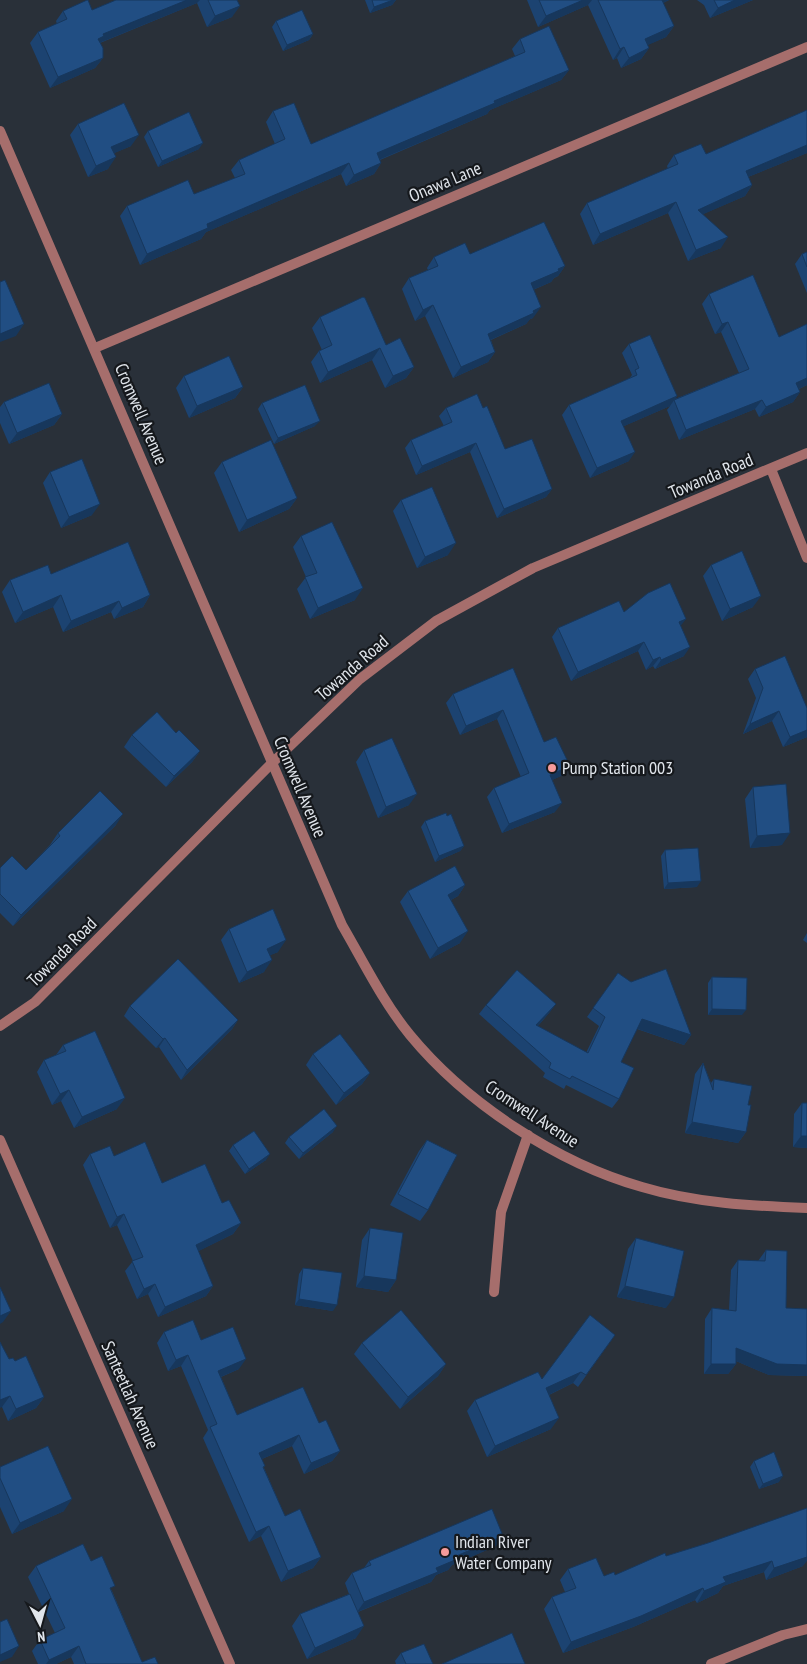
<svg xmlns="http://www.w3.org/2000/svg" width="807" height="1664" font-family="'PT Sans Narrow',sans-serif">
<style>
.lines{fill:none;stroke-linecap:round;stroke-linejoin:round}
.minor{stroke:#a66e6c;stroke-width:10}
.wall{fill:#1c4371}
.shaded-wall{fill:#17375c}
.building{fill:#214e83;stroke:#17375c}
.poi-dot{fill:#f59b9a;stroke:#15181c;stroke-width:2}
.labels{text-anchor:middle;stroke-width:4.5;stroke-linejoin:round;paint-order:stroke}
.street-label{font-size:18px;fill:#e0e5eb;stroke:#15181c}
.poi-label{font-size:18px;fill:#e0e5eb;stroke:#15181c;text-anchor:start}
</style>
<rect width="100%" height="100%" fill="#293039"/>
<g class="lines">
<g class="minor">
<path d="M0,131l342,794c21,36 41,77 68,110 56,68 147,128 232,152 53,16 110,19 165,21"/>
<path d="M95,348l712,-301"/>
<path d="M771,469l36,89"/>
<path d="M0,1026l35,-24 237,-239 88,-84 76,-58 97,-53 274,-115"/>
<path d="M0,1140l230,524"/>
<path d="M494,1292l7,-80 27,-77"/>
<path d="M711,1664l72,-29 24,-6"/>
</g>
</g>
<g class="wall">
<path d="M116,0h121l-5,17 -25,10 -10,-24 -97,40 3,15 -8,10 -45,20 -20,-45 8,-11 19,-8 -1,-3 7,-10 29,-1z"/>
<path d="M365,0h31l-4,5 -22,8z"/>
<path d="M527,0h142l-6,3 11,23 -8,11 -19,8 2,3 -8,11 -20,9 -4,-10 -4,2 -25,-55 -50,22z"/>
<path d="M697,0h56l-43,18 -6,-13z"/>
<path d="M276,21l37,13 -4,6 -26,11 -11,-24z"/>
<path d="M520,39l49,31 -8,10 -71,30 -3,4 -107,46 1,3 -7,11 -28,12 -5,-12 -135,58 -5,7 -61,26 -20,-49 7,-10 67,-12 41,-16 -4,-8 8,-10 36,-16 -9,-22 7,-11 38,33 204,-88 -3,-7z"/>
<path d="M807,110v43l-59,24 4,8 -7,11 -42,18 18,34 -33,13 -20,-48 -75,32 -13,-31 7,-11 81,-34 -1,-3 7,-11 32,-1z"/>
<path d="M78,124l53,22 -17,7 -6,16 -20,8 -18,-42z"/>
<path d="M148,131l51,18 -41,18 -14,-30z"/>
<path d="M807,252v41l-12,-29 7,-10z"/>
<path d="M470,254l95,12 -7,10 -4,2 -3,4 -18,8v28l-3,1 -4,5 -35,16 4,12 -7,10 -35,16 -28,-62 -10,5 -13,-32 7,-11 19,-8 -1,-2 7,-11z"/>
<path d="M709,294l70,43 28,-13v61l-8,4 1,3 -7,10 -34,15 -4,-8 -76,31 -12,-30 3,-4 -46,20 5,35 -39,17 -28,-63 7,-10 60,-26 3,-4 -10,-22 7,-9 48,52 -2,3 64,-26 -18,-41 -6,2 -13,-30z"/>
<path d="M320,317l66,28 28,22 -8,11 -21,10 -13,-28 -52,23 -9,-21 8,-11 3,-1 -10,-22z"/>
<path d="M184,376l59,11 -8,11 -46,20 -13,-30z"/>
<path d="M4,402l58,12 -8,11 -45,19 -9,-21v-16z"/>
<path d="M262,403l53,23 -41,18 -16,-35z"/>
<path d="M446,408h37l22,41 47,40 -6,8 -49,21 -27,-66 -54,23 -11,-27 6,-8 33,-14 -5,-10z"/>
<path d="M222,462l75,36 -8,11 -50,23 -25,-59z"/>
<path d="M50,472l42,43 -31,13 -18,-45z"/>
<path d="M401,500l47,55 -31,13 -24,-57z"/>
<path d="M301,536l54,64 -45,19 -13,-30 9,-12 -13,-30z"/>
<path d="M711,565l42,42 -31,14 -19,-45z"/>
<path d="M51,574l99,21 -7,12 -29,12 -3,-7 -48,20 -10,-25 -38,16 -13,-31 8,-12z"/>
<path d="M624,612l57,14 3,30 -29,13 -2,-3 -7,4 -8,-19 -67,30 -19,-44 6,-9z"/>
<path d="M513,668l31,74 26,24 -7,9 -11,5 3,32 -53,21 -15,-36 7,-9 27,-11 -24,-58 -37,16 -14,-32 7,-9z"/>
<path d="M755,669l52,68 -24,10 -11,-26 -29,13 13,-36 -8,-19z"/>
<path d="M176,733l24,18 -8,11 -26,25 -42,-40 8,-12z"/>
<path d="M364,750l45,55 -31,13 -22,-56z"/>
<path d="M753,787l29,58 -32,3 -5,-49z"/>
<path d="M425,821l39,25 -4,5 -25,11 -14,-35z"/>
<path d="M116,825l-103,101 -13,-13v-45l26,2 24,-25 8,-12z"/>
<path d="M665,850l32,37 -33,2 -3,-33z"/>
<path d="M465,885l-7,11 -7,4 9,43 -30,16 -30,-57 8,-11z"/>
<path d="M229,929l49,23 -8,3 -6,17 -25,11 -18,-43z"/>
<path d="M807,933v10l-4,-3z"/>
<path d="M618,973l73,62 -7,10 -47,-16 -16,33 -2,37 -7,9 -46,-23 -2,4 -21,-12 2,-4 -66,-59 7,-9 70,-1 -7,9 -11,13 48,27 13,-27 -12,-9z"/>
<path d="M712,977l30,38h-34v-32z"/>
<path d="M130,1006l108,14 -6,9 -51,51 -22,-33 -3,1 -32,-32z"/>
<path d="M63,1045l54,64 -43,19 -13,-27 -9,4 -15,-33 7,-12 12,-5z"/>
<path d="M313,1054l57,19 -8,11 -26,21 -30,-40z"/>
<path d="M703,1063l8,20 3,-4 34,26 -2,27 -8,11 -53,-10 10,-59z"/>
<path d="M802,1103h5v45l-14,-1 1,-33z"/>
<path d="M333,1132l-34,27 -14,-16 4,-6z"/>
<path d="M427,1140l1,70 -8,11 -30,-16 29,-54z"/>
<path d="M233,1145l33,15 -21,14 -16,-23z"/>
<path d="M90,1154l24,2 48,27 60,20 19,20 -8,11 -35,17 15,35 -7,10 -48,21 -10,-23 -11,5 -12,-28 8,-10 -16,-36 -7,3 -27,-63z"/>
<path d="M370,1228l26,52 -8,12 -32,-5 6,-47z"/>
<path d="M636,1238l30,70 -49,-11 11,-48z"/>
<path d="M766,1250l20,58 21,1v67l-38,-1 -33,-14v3l-8,10h-24l1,-55 7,-11 17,2 2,-40 7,-10 20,1z"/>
<path d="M303,1268l30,43 -38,-6 4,-31z"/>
<path d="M164,1332l37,8 38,29 -18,8 16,38 82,8 21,28 -8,10 -28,13 -12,-28 -30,13 2,9 21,48 36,41 -8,11 -32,14 -20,-46 -12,6 -46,-104 5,-8 -27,-64 -13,5 -11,-28z"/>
<path d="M615,1335l-37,52 -5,-4 -24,12 2,34 -64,28 -20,-46 8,-11 67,-21z"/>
<path d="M362,1343l84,21 -8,12 -38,33 -46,-55z"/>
<path d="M9,1359l6,2 29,36 -8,11 -28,13 -6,-14z"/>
<path d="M754,1461l25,21 -20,7 -9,-22z"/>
<path d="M0,1467l64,44 -52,23 -12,-27z"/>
<path d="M708,1543l95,23 -37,14 -2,-8 -41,14 -5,7 -21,10 -2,-3 -62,27 -70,26 -19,-44 8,-12 13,-5 -5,-12 8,-11 36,7 11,-1 51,-19z"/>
<path d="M496,1546l-44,19 -4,5 -12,5 -5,7 -73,30 -2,26 -49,21 -15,-33 8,-12 49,-20 -4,-11 7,-10 12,-5 5,-7z"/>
<path d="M91,1561l21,30 30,71 16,2h-84l-3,-7 -15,7h-18l-6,-13 8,-11 15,-7 -27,-56 8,-11z"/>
<path d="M401,1653l32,11h-37l-1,-3z"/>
</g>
<g class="shaded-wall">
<path d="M187,0h13l-3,3 -98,40 -1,-4 5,-5z"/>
<path d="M393,0h3l-4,5 -22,8 4,-6z"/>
<path d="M583,0h9l-4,5 -50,22 8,-11z"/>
<path d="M658,0h11l-16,8z"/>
<path d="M735,0h18l-43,18 8,-10z"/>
<path d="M240,6l-8,11 -25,10 8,-11z"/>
<path d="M674,26l-8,11 -29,13 8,-11z"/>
<path d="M313,34l-4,6 -26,11 4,-6z"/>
<path d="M624,47l-7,11 -4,2 7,-11z"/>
<path d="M649,48l-8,11 -20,9 8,-10z"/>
<path d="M103,58l-8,10 -45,20 8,-11z"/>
<path d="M569,70l-8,10 -71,30 -3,4 -118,50 8,-11 117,-52z"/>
<path d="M139,135l-8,11 -28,12 8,-11z"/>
<path d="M203,143l-4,6 -41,18 4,-6z"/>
<path d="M807,145v8l-69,28 8,-10z"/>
<path d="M116,157l-8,12 -20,8 8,-11z"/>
<path d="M349,163l-8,11 -135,58 -5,7 -61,26 7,-11 60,-30z"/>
<path d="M381,163l-7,11 -28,12 8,-11z"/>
<path d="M752,185l-7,11 -55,24 8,-10z"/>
<path d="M676,202l-8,11 -75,32 7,-11z"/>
<path d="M728,237l-7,11 -33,13 8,-11z"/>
<path d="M565,266l-7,10 -4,2 -3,4 -28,12 8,-11z"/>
<path d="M433,305l-8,11 -10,5 8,-11z"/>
<path d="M541,307l-8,11 -3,1 -4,5 -45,20 7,-10z"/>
<path d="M728,322l-7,10 -6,2 7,-10z"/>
<path d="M24,324l-8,12 -16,6v-8z"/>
<path d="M380,348l-8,12 -52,23 8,-11z"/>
<path d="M495,352l-7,10 -35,16 8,-11z"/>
<path d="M414,367l-8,11 -21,10 8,-12z"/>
<path d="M807,378v7l-17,8 6,-10z"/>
<path d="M243,387l-8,11 -46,20 8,-12z"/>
<path d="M800,392l-7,10 -34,15 7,-10z"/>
<path d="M677,396l-7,10 -55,24 6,-9z"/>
<path d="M762,400l-7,9 -76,31 7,-10z"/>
<path d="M62,414l-8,11 -45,19 8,-11z"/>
<path d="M320,421l-5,5 -41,18 4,-6z"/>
<path d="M476,443l-6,9 -54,23 6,-9z"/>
<path d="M635,452l-6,9 -39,17 7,-10z"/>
<path d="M552,489l-6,8 -49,21 7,-9z"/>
<path d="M297,498l-8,11 -50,23 8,-12z"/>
<path d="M100,504l-8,11 -31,13 8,-11z"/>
<path d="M456,543l-8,12 -31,13 8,-11z"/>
<path d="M363,588l-8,12 -45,19 8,-11z"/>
<path d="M61,595l-8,12 -38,16 8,-11z"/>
<path d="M150,595l-7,12 -29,12 8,-11z"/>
<path d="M761,596l-8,11 -31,14 8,-12z"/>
<path d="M119,601l-8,11 -48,20 8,-11z"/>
<path d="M686,619l-7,9v-6z"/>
<path d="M644,642l-6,9 -67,30 7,-9z"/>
<path d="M690,647l-6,9 -29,13 6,-9z"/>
<path d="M660,657l-7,9 -7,4 7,-10z"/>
<path d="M503,710l-6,9 -37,16 6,-9z"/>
<path d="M779,711l-7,10 -29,13 7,-10z"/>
<path d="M807,730v7l-24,10 7,-10z"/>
<path d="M200,751l-8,11 -26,25 8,-11z"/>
<path d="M570,766l-7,9 -19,9 6,-9z"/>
<path d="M417,794l-8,11 -31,13 8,-11z"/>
<path d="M562,803l-7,9 -53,21 7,-9z"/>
<path d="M123,814l-7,11 -103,101 8,-11z"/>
<path d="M790,833l-8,12 -32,3 7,-12z"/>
<path d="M464,846l-4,5 -25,11 4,-6z"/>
<path d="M701,881l-4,6 -33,2 4,-6z"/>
<path d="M465,885l-7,11 -18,10 8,-11z"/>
<path d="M468,931l-8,12 -30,16 8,-11z"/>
<path d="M286,940l-8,12 -19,8 8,-11z"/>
<path d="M272,960l-8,12 -25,11 8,-11z"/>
<path d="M556,1004l-7,9 -19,22 6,-10z"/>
<path d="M712,1009l34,1 -4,5h-34z"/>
<path d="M642,1019l49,16 -7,10 -49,-17z"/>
<path d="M238,1020l-6,9 -51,51 6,-10z"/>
<path d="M165,1038l-6,9 -3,1 7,-9z"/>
<path d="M370,1073l-8,11 -26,21 8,-12z"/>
<path d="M69,1090l-8,11 -9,4 8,-11z"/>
<path d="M125,1098l-8,11 -43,19 8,-11z"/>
<path d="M692,1122l54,10 -8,11 -53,-10z"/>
<path d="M337,1126l-4,6 -34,27 4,-6z"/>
<path d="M801,1136h6v12l-14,-1z"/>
<path d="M270,1154l-4,6 -21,14 4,-5z"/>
<path d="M124,1214l-7,11 -7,3 7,-11z"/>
<path d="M241,1223l-8,11 -44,22 7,-11z"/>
<path d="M364,1276l32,4 -8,12 -32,-5z"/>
<path d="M155,1284l-7,10 -11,5 7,-10z"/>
<path d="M213,1286l-7,10 -48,21 7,-10z"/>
<path d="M625,1286l49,11 -8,11 -49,-11z"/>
<path d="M299,1299l38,6 -4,6 -38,-6z"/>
<path d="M11,1311l-8,11 -3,2v-8z"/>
<path d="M736,1348l71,17v11l-38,-1 -40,-17z"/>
<path d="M188,1355l-7,11 -13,5 8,-11z"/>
<path d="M246,1359l-7,10 -28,12 7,-10z"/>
<path d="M446,1364l-8,12 -38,33 8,-12z"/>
<path d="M711,1364h25l-8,10h-24z"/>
<path d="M581,1372l-8,11 -35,17 8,-12z"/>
<path d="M10,1396l-8,11 -2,1v-8z"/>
<path d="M44,1397l-8,11 -28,13 8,-12z"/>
<path d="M559,1418l-8,11 -64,28 8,-11z"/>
<path d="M299,1435l-7,11 -40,17 7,-10z"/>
<path d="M340,1451l-8,10 -28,13 7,-11z"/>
<path d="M783,1476l-4,6 -20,7 4,-5z"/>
<path d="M72,1499l-8,12 -52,23 8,-11z"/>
<path d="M269,1526l-8,10 -12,6 7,-10z"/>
<path d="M503,1536l-7,10 -44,19 -4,5 -12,5 -5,7 -74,30 7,-10 72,-34 18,-11z"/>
<path d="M321,1557l-8,11 -32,14 7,-11z"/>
<path d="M807,1557v4l-4,5 -37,14 8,-12z"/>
<path d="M772,1561l-8,11 -41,14 -5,7 -21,10 7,-12 19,-14z"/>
<path d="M703,1588l-8,12 -62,27 -70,26 8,-11z"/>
<path d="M364,1626l-8,12 -49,21 8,-11z"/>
<path d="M19,1646l-7,11 -12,5v-7z"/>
<path d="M79,1646l-8,11 -15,7h-10l3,-4z"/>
</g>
<g class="building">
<path d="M87,0h1l4,10 24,-10h71l-84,34 1,2 -6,3 5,9v10l-45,19 -20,-45 29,-13 -4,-8z"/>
<path d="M208,0h29l3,6 -25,10z"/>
<path d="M372,0h21l-19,7z"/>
<path d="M539,0h44l-37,16z"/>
<path d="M598,0h64l12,26 -29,13 4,9 -20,10 -5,-11 -4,2z"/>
<path d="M714,0h21l-17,8z"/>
<path d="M302,10l11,24 -26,11 -11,-24z"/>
<path d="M549,26l20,44 -75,31 1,2 -118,50 4,10 -27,12 -5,-12 -142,61 1,4 -61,26 -20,-48 61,-26 6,14 51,-20 -6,-14 46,-21 -12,-28 21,-8 17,41 214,-92 -5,-13z"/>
<path d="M124,103l15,32 -28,12 5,10 -20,9 -18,-42z"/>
<path d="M807,110v35l-61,26 6,14 -54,25 30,27 -32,13 -20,-48 -76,32 -13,-31 91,-39 -4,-9 27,-11 5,10z"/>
<path d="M189,112l14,31 -41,18 -14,-30z"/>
<path d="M544,222l21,44 -7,3 1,2 -28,12 10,24 -8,4 1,2 -46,21 7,18 -34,15 -28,-62 -10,5 -14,-32 29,-12 -4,-9 31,-14 5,11z"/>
<path d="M807,252v15l-5,-13z"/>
<path d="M753,275l26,62 28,-13v54l-11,5 4,9 -34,15 -4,-7 -76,30 -12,-30 75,-31 -21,-47 -6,2 -13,-30z"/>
<path d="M5,280l19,44 -24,10v-52z"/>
<path d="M363,297l2,1 21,47 14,-7 14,29 -21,9 -13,-28 -52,24 -9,-21 13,-6 -12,-28z"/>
<path d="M650,335l27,61 -56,25 14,31 -38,16 -28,-63 68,-30 -2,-5 4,-2 -10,-24z"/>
<path d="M229,356l14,31 -46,19 -13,-30z"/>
<path d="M49,383l13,31 -45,19 -13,-31z"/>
<path d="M305,385l15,36 -42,17 -16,-35z"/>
<path d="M477,394l6,14 4,-2 18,43 27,-10 20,50 -48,20 -28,-66 -54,23 -11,-26 41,-18 -6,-14z"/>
<path d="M271,440l26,58 -50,22 -25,-58z"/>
<path d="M82,459l18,45 -31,13 -19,-45z"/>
<path d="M432,487l24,56 -31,14 -24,-57z"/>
<path d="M332,522l31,66 -45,20 -13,-31 12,-4 -16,-37z"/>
<path d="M128,542l22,53 -28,13 -3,-7 -48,20 -10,-26 -38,17 -13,-32 38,-15 3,9z"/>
<path d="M742,551l19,45 -31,13 -19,-44z"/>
<path d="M670,583l16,36 -7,3 11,25 -29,13 -1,-3 -7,3 -9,-18 -66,30 -20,-44 61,-27 5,11 24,-19z"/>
<path d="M785,656l22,52v22l-17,7 -11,-26 -29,13 13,-36 -8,-19z"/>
<path d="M513,668l31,74 12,-5 14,29 -20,9 12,28 -53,21 -15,-36 35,-15 -26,-63 -37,16 -13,-32z"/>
<path d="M157,712l19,21 3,-3 21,21 -26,25 -42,-41z"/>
<path d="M392,738l25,56 -31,13 -22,-57z"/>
<path d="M786,784l4,49 -33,3 -4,-49z"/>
<path d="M100,791l23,23 -102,101 -21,-21v-26l12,-12 14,14 34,-34 -2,-3z"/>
<path d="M446,813l1,3 4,-2 13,32 -25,10 -14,-35z"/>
<path d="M698,848l3,33 -33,2 -3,-33z"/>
<path d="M455,866l10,19 -17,10 20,36 -30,17 -30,-57z"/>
<path d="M273,909l13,31 -19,9 5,11 -25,12 -18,-43z"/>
<path d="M178,959l60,61 -51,50 -22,-32 -2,1 -33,-33z"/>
<path d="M666,969l25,66 -49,-16 -21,43 13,6 -15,31 -47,-23 -2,3 -21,-11 2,-5 -65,-58 31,-35 39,34 -20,21 52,28 17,-36 -12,-9 25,-35 13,9z"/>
<path d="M712,977l35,1 -1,32 -34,-1z"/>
<path d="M95,1031l30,67 -43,19 -13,-27 -9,4 -16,-34 22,-9 -3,-6z"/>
<path d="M340,1034l30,39 -26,20 -31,-39z"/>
<path d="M703,1063l10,27 1,-11 38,7 -4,19h3l-5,27 -54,-10z"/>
<path d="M802,1103h5v33h-6z"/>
<path d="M324,1109l13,17 -34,27 -14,-16z"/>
<path d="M254,1131l16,23 -21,15 -16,-24z"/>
<path d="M427,1140l30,15 -29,55 -30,-16z"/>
<path d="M145,1142l17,41 43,-19 17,39 7,-3 12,23 -45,22 17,41 -48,21 -10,-23 -11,5 -12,-28 11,-4 -19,-43 -7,3 -27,-63 20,-8 4,10z"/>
<path d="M370,1228l33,5 -7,47 -32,-4z"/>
<path d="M636,1238l48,13 -10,46 -49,-11z"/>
<path d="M766,1250l21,1 -1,57 21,1v56l-30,-1 -41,-16v16h-25l1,-56 24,3 2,-51 27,1z"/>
<path d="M303,1268l39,5 -5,32 -38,-6z"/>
<path d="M0,1287l11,24 -11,5z"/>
<path d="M401,1310l45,54 -38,33 -46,-54z"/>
<path d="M590,1315l25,20 -29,40 -5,-3 -35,16 13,30 -64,28 -20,-46 63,-28 4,7z"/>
<path d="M193,1320l8,20 32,-13 13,32 -28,12 19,44 66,-28 16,36 7,-3 14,31 -29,12 -12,-28 -40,18 6,13 -2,1 22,49 15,-7 21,48 -33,14 -19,-45 -13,6 -46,-105 7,-3 -29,-69 -12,5 -12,-28z"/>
<path d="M0,1342l9,17 4,-1 2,3 11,-5 18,41 -28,12 -6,-13 -10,4z"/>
<path d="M48,1446l24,53 -52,24 -20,-45v-11z"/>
<path d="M774,1452l9,24 -20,8 -9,-23z"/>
<path d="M807,1508v49l-33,11 -2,-7 -49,16 3,5 -22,9 -1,-3 -62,28 -70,26 -19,-45 24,-9 -8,-19 28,-11 8,18 10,-4 1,3 50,-22 1,3 42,-13z"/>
<path d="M492,1509l11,27 -49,21 1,3 -19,8 2,4 -74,30 -12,-29 19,-8 -2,-4z"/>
<path d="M83,1544l8,17 11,-5 13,30 -5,2 32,74 13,-5 3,7h-72l-7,-18 -30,14 -9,-20 25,-12 -29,-62z"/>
<path d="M350,1594l14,32 -49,22 -15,-34z"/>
<path d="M7,1619l12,27 -19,9v-33z"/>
<path d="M512,1633l13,31h-83z"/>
<path d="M424,1644l9,20h-27l-5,-11z"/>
</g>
<g class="poi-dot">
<circle cx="552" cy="768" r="5"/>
<circle cx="445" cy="1552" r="5"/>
</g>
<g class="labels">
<g class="street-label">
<text transform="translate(445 182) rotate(-23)" y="6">Onawa Lane</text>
<text transform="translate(141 414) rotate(67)" y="6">Cromwell Avenue</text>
<text transform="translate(711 476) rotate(-23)" y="6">Towanda Road</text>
<text transform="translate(352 668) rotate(-41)" y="6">Towanda Road</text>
<text transform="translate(300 787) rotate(67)" y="6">Cromwell Avenue</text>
<text transform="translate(62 952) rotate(-45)" y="6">Towanda Road</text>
<text transform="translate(532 1114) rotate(33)" y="6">Cromwell Avenue</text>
<text transform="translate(130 1395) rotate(66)" y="6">Santeetlah Avenue</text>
</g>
<g class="poi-label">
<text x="562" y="774">Pump Station 003</text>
<text x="455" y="1548">Indian River<tspan x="455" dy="21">Water Company</tspan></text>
</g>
</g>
<g transform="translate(40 1624) rotate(174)" stroke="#15181c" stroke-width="4" paint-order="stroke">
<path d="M0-4L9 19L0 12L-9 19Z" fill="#e0e5eb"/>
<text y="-8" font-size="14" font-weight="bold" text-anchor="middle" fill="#e0e5eb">N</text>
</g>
</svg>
